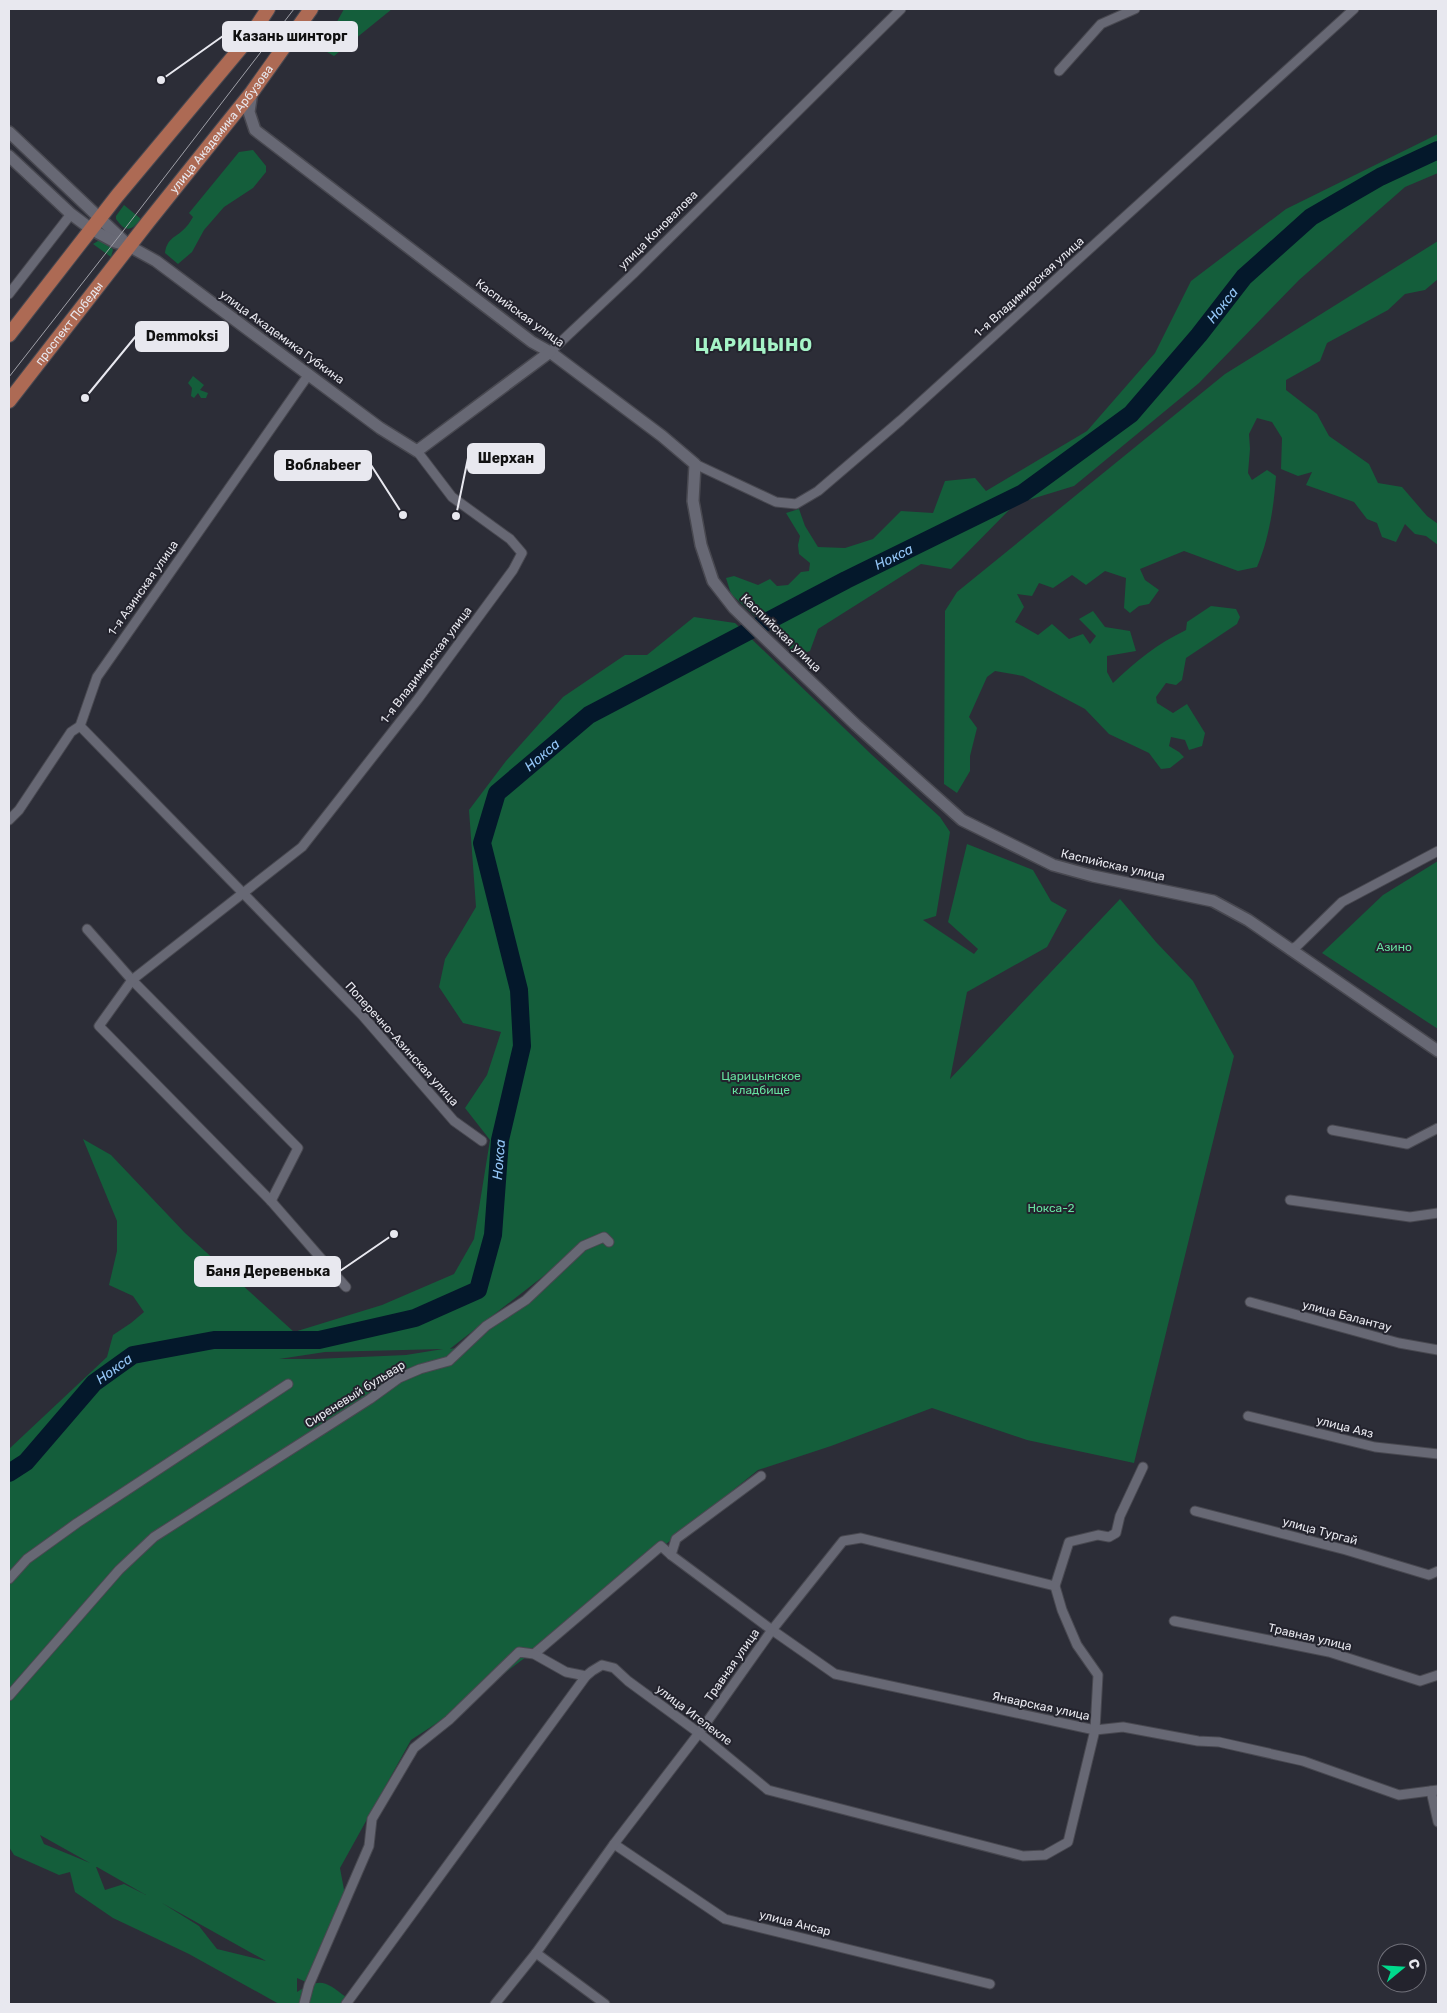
<svg xmlns="http://www.w3.org/2000/svg" width="1447" height="2013" font-family="Rubik,sans-serif">
<style>
.green{fill:#145e3b;fill-rule:evenodd}
.lines{fill:none;stroke-linecap:round;stroke-linejoin:round}
.river{stroke:#04182b;stroke-width:18}
.minor-casing{stroke:#484850;stroke-width:11}
.tertiary-casing{stroke:#484850;stroke-width:14}
.primary-casing{stroke:#484850;stroke-width:16}
.minor{stroke:#676874;stroke-width:9}
.tertiary{stroke:#676874;stroke-width:11}
.primary{stroke:#ad6a54;stroke-width:14}
.tram{stroke:#9fa0a8;stroke-width:1}
.labels{text-anchor:middle;stroke-width:4;stroke-linejoin:round;paint-order:stroke}
.street-label{font-size:12px;fill:#e8e8ef;stroke:#23232d}
.park-label{font-size:12px;fill:#66e1a0;stroke:#23232d}
.water-label{font-size:14px;font-style:italic;fill:#92c4f5;stroke:#23232d}
.district-label{font-size:18px;font-weight:bold;letter-spacing:1px;fill:#a5f4c7;stroke:#23232d}
.leader{fill:none;stroke:#e8e8ef;stroke-width:2}
.callout-dot{fill:#e8e8ef;stroke:#23232d;stroke-width:2}
.callout{fill:#e8e8ef;stroke:#e8e8ef;stroke-width:2}
.callout-label{font-size:14px;text-anchor:middle;font-weight:bold;fill:#111}
</style>
<rect width="100%" height="100%" fill="#2c2d37"/>
<g class="green">
<path d="M344,9h48l-58,47 -12,-7z"/>
<path d="M1438,134v39l-33,14 -106,93 -100,103 -125,103 -59,18 -64,65 -30,-5 -103,65 -8,22 -13,4 -66,-61 -5,-16 8,-2 24,9 12,-6 7,7 11,-1 13,-13 8,-1 1,-8 -11,-9 -1,-9 2,-9 -14,-23 13,-4 6,17 13,21 27,1 28,-9 28,-28 32,2 12,-32 30,-3 11,13 101,-60 68,-78 36,-72 95,-72z"/>
<path d="M253,150l13,16v6l-13,16 -29,19 -20,23 -12,22 -14,12 -13,-11c2,-14 9,-15 17,-22 5,-4 8,-9 11,-14l-4,-4 50,-61z"/>
<path d="M124,205l17,14c-10,12 -15,14 -25,0v-3z"/>
<path d="M98,241c8,0 12,3 15,9l-2,7 -18,-13z"/>
<path d="M1438,241v38l-13,11 -20,4 -17,16 -61,33 -7,18 -34,19v10l31,24 12,22 40,28 9,19 24,4 25,29 11,8v21l-12,-9 -11,-2 -10,-10 -9,18 -14,-5 -5,-14 -10,-4 -13,-17 -48,-17 6,-13 -14,4 -17,-7 1,-31 -10,-16 -15,-4 -8,16 1,15 -2,24 4,7 15,-10 9,6c-2,30 -7,63 -19,91l-19,4 -54,-20 -44,18 5,11 14,10 -10,14 -10,2 -9,7 -6,-5 2,-30 -21,-7 -19,14 -14,-10 -19,13 -14,-5 -7,13 -15,-2 7,13 -9,15 23,13 14,-11 17,15 14,-5 7,10 6,-8 -17,-17 14,-8 12,16 25,4 6,20 -29,5v16l6,11c23,-22 44,-39 73,-53l1,-8 24,-16 25,3 4,8 -3,7 -51,34 -4,22 -6,5 -10,-2 -10,14 1,6 16,10 14,-9 18,29 -3,13 -13,4 -4,-10 -14,-3 -2,9 10,6 5,5 -14,11 -9,1 -12,-16 -40,-19 -24,-25 -62,-33 -28,-5 -8,6 -18,40 8,11 -7,28v15l-13,22 -13,-9 1,-173 12,-19 268,-218z"/>
<path d="M193,376l11,9 -4,5 8,3 -2,5h-5l-3,-5 -4,5 -3,-2 1,-8 -4,-5z"/>
<path d="M694,617l41,6 137,132 68,62 10,15 -14,84 -13,4 51,34 4,-5 -30,-27 19,-78 66,26 18,31 16,9 -20,37 -80,45 -17,87 170,-180 36,43 37,39 41,75 -100,407 -107,-23 -95,-32 -101,38 -73,24 -232,187 -77,58 -38,25 -71,128 5,27 -39,87 -9,-4v14c24,-15 28,-11 49,5l-5,7h-62l-90,-50 -76,-36 -38,-26 -5,-20 -11,3 -45,-20 -5,-8v-398l98,-92 6,-22 18,-12 13,-11 -11,-16 -24,-11 8,-34v-30l-34,-82 28,16 74,78 109,99 88,-27 72,-31 20,-35 16,-99 -25,-32 22,-33 14,-43 -38,-9 -24,-36 6,-28 31,-52 -7,-97 37,-49 57,-64 62,-42h22zM586,1243l-125,104 -11,2 1,-1zM443,1349l-37,6 -91,4h-36l46,-7zM40,1835l50,28 -46,-19zM96,1867h1l49,28 -22,-11 -19,6zM162,1903l104,58 -49,-12 -18,-23z"/>
<path d="M1438,861v168l-116,-76 61,-58z"/>
</g>
<g class="lines">
<path class="river" id="s1" d="M9,1473l17,-11 68,-79 39,-28 81,-15h105l96,-22 63,-28 15,-55 7,-95 22,-94 -3,-56 -37,-147 15,-50 92,-78 257,-135 177,-87 108,-79 68,-79 45,-58 67,-60 69,-40 58,-27"/>
<g class="minor-casing">
<g id="minor">
<path d="M1059,71l42,-47 34,-15"/>
<path d="M9,294l62,-80"/>
<path d="M550,352l83,-78 268,-265"/>
<path d="M695,464l81,38 20,2 22,-13 83,-71 453,-411"/>
<path d="M80,726l282,289 92,106 28,20"/>
<path d="M9,820l10,-10 52,-78 9,-6 17,-49 212,-303"/>
<path d="M87,929l45,51 166,168 -27,53"/>
<path d="M1290,950l7,-4 45,-44 96,-51"/>
<path d="M1332,1130l75,14 31,-16"/>
<path d="M1290,1200l120,17 28,-4"/>
<path d="M346,1287l-75,-86 -172,-175 33,-46 170,-133 116,-148 95,-129 9,-17 -12,-14 -58,-42 -35,-46"/>
<path d="M1250,1302l149,41 39,7"/>
<path d="M1248,1416l127,31 63,7"/>
<path d="M1195,1511l151,39 83,25 9,-4"/>
<path d="M671,1555l5,-16 85,-63"/>
<path d="M9,1579l18,-20 50,-36 211,-139"/>
<path d="M1174,1621l155,31 91,29 18,-6"/>
<path d="M534,1654l127,-108 10,9 101,75 63,44 260,56 28,-3 75,14 21,1 84,19 96,34 39,-5"/>
<path d="M9,1696l110,-126 35,-33 216,-138 29,-21 21,-9 29,-8 37,-35 40,-26 57,-54 21,-9 5,5"/>
<path d="M1431,1791l7,31"/>
<path d="M614,1844l111,75 265,65"/>
<path d="M536,1953l69,51"/>
<path d="M304,2004l5,-19 60,-139 3,-27 42,-71 35,-28 70,-68 15,2 32,18 20,4"/>
<path d="M346,2004l240,-328 6,-5 10,-6 12,3 14,13 71,52 69,57 255,66 22,-1 23,-13 27,-112 3,-55 -21,-30 -15,-35 -7,-24 14,-44 29,-7 11,2 7,-4 4,-17 23,-49"/>
<path d="M495,2004l41,-51 78,-109 85,-111 73,-103 71,-89 18,-3 194,48"/>
</g>
</g>
<g class="tertiary-casing">
<g id="tertiary">
<path d="M252,92l-3,20 6,18 277,212 18,10 112,84 33,28 -2,37 8,44 12,36 21,27 34,33 88,84 106,95 91,45 40,11 120,25 35,19 190,131"/>
<path d="M9,132l120,114"/>
<path d="M9,156l62,58 20,15 24,13 14,4 27,15 224,167 37,23 133,-99"/>
</g>
</g>
<g class="primary-casing">
<g id="primary">
<path d="M9,335l108,-139 132,-158 19,-29"/>
<path id="s2" d="M9,401l139,-179 104,-130 59,-83"/>
</g>
</g>
<use href="#minor" class="minor"/>
<use href="#tertiary" class="tertiary"/>
<use href="#primary" class="primary"/>
<path class="tram" d="M9,377l111,-142 174,-226"/>
</g>
<g class="labels">
<g class="street-label">
<text dy="4" stroke="none"><textPath href="#s2" startOffset="345">улица Академика Арбузова</textPath></text>
<text transform="translate(658 230) rotate(-45)" y="4">улица Коновалова</text>
<text transform="translate(1029 287) rotate(-42)" y="4">1-я Владимирская улица</text>
<text transform="translate(520 313) rotate(36)" y="4">Каспийская улица</text>
<text dy="4" stroke="none"><textPath href="#s2" startOffset="98">проспект Победы</textPath></text>
<text transform="translate(282 337) rotate(36)" y="4">улица Академика Губкина</text>
<text transform="translate(143 588) rotate(-55)" y="4">1-я Азинская улица</text>
<text transform="translate(781 633) rotate(44)" y="4">Каспийская улица</text>
<text transform="translate(426 665) rotate(-53)" y="4">1-я Владимирская улица</text>
<text transform="translate(1113 865) rotate(13)" y="4">Каспийская улица</text>
<text transform="translate(402 1044) rotate(48)" y="4">Поперечно-Азинская улица</text>
<text transform="translate(1347 1316) rotate(15)" y="4">улица Балантау</text>
<text transform="translate(355 1394) rotate(-32)" y="4">Сиреневый бульвар</text>
<text transform="translate(1345 1427) rotate(14)" y="4">улица Аяз</text>
<text transform="translate(1320 1531) rotate(15)" y="4">улица Тургай</text>
<text transform="translate(1310 1637) rotate(13)" y="4">Травная улица</text>
<text transform="translate(732 1665) rotate(-55)" y="4">Травная улица</text>
<text transform="translate(1041 1706) rotate(12)" y="4">Январская улица</text>
<text transform="translate(694 1715) rotate(37)" y="4">улица Игелекле</text>
<text transform="translate(795 1923) rotate(14)" y="4">улица Ансар</text>
</g>
<g class="park-label">
<text x="1394" y="951">Азино</text>
<text x="761" y="1080">Царицынское<tspan x="761" dy="14">кладбище</tspan></text>
<text x="1051" y="1212">Нокса-2</text>
</g>
<g class="water-label">
<text dy="5" stroke="none"><textPath href="#s1" startOffset="1920">Нокса</textPath></text>
<text dy="5" stroke="none"><textPath href="#s1" startOffset="1500">Нокса</textPath></text>
<text dy="5" stroke="none"><textPath href="#s1" startOffset="1095">Нокса</textPath></text>
<text dy="5" stroke="none"><textPath href="#s1" startOffset="660">Нокса</textPath></text>
<text dy="5" stroke="none"><textPath href="#s1" startOffset="149">Нокса</textPath></text>
</g>
<g class="district-label">
<text x="754" y="351">ЦАРИЦЫНО</text>
</g>
</g>
<path class="leader" d="M161 80L223 36M85 398L136 336M456 516L468 458M403 515L371 465M394 1234L340 1271"/>
<g class="callout-dot">
<circle cx="161" cy="80" r="5"/>
<circle cx="85" cy="398" r="5"/>
<circle cx="456" cy="516" r="5"/>
<circle cx="403" cy="515" r="5"/>
<circle cx="394" cy="1234" r="5"/>
</g>
<g class="callout">
<rect x="223" y="22" width="134" height="29" rx="5"/>
<rect x="136" y="322" width="92" height="29" rx="5"/>
<rect x="468" y="444" width="76" height="29" rx="5"/>
<rect x="275" y="451" width="96" height="29" rx="5"/>
<rect x="195" y="1257" width="145" height="29" rx="5"/>
</g>
<g class="callout-label">
<text x="290" y="41">Казань шинторг</text>
<text x="182" y="341">Demmoksi</text>
<text x="506" y="463">Шерхан</text>
<text x="323" y="470">Воблаbeer</text>
<text x="268" y="1276">Баня Деревенька</text>
</g>
<rect width="1447" height="2013" fill="none" stroke="#e8e8ef" stroke-width="20"/>
<g transform="translate(1402 1968) rotate(72)"><circle r="24" fill="#23232d" stroke="#72727b"/>
<path d="M0-4L9 19L0 12L-9 19Z" fill="#00d98c"/>
<text y="-8" font-size="14" font-weight="bold" text-anchor="middle" fill="#e8e8ef">С</text>
</g>
</svg>
